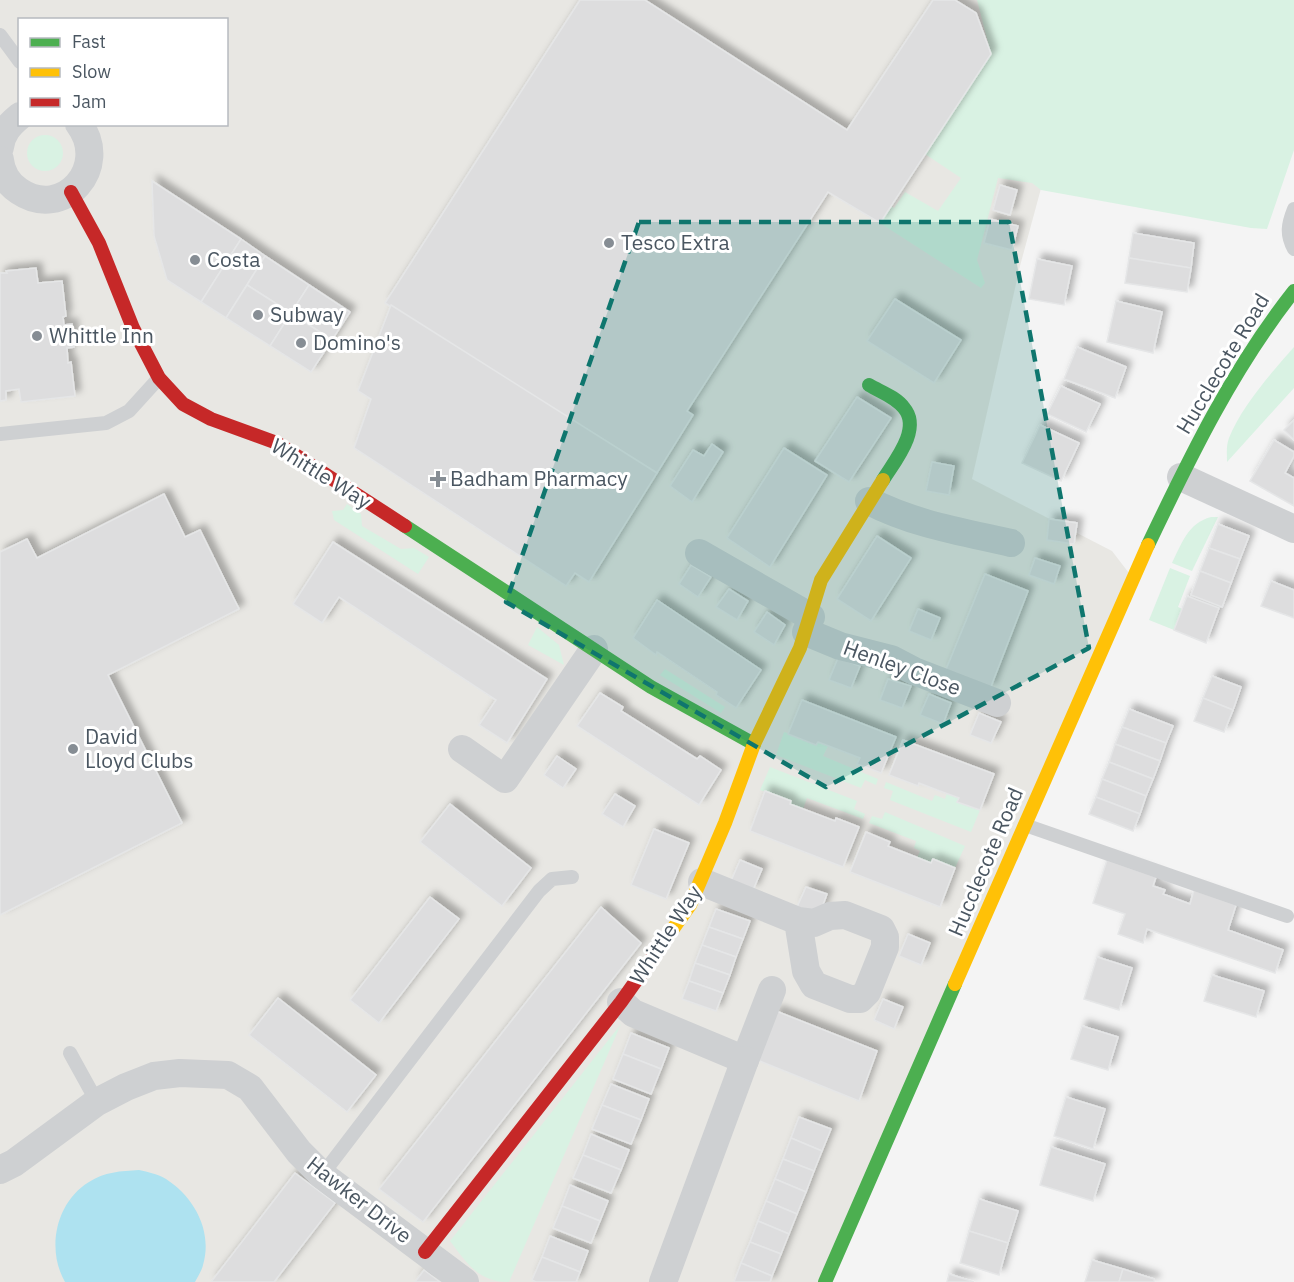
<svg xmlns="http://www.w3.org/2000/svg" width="1294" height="1282" font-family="'IBM Plex Sans',sans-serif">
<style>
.commercial{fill:#e8e7e3;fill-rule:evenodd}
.green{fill:#d9f2e3}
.water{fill:#aee2f0}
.building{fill:#ddddde;stroke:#e5e6e7;stroke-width:1.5;filter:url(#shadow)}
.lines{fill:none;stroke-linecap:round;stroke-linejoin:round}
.lane{stroke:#ced0d2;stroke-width:14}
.street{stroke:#ced0d2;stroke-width:28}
.fast{stroke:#4caf50;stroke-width:14}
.slow{stroke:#ffc107;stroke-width:14}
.jam{stroke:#c62828;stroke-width:14}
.marked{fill:#0f766e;fill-opacity:0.2;stroke:#0f766e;stroke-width:4.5;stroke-dasharray:12 8;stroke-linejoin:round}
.poi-dot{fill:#868d94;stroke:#fff;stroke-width:2}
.labels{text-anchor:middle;stroke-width:6;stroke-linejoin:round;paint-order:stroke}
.poi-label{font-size:21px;fill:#4a5661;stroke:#fff;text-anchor:start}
.street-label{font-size:21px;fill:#4a5661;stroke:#fff}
</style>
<defs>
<filter id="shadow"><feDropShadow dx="5.5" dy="-5.5" stdDeviation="3" flood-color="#0004"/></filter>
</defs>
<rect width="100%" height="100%" fill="#f4f4f4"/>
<path class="commercial" d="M0,0h1092l-72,266 -48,213 140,72 20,26 -302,705h-830zM20,20h206v104h-206z"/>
<g class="green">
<path d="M977,0h317v150l-27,79 -16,-1 -210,-38 -9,-7 -34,-5 -21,82 8,23 -4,5 -101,-65 11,-17 3,2 11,-16 33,19 23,-33 -36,-24 66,-100z"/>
<circle cx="45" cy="153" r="18"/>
<path d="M1294,347v41l-67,74c0,-8 -1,-16 2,-24 12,-31 43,-66 65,-91z"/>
<path d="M347,504l14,10 1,12 39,23 13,-1 15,9 -11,17 -84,-54 -2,-9 11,-1z"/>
<path d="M1211,517h7l-26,54 -20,-8c10,-20 16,-40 39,-46z"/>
<path d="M1170,568l20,8 -12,31 4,2 -8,21 -25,-10z"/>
<path d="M537,627l22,18 5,20 -36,-20z"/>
<path d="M665,669l60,38 -4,6 -61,-38z"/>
<path d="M784,732l44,14 -5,10 55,23 -2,6 -11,-5 -4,8 -85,-33z"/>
<path d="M770,767l87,34 -3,8 11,5 -2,5 -56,-21 -4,11 -13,-5v-3l-30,-11z"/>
<path d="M886,782l46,19 3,-6 10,4 2,-6 12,5 -2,4 23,8 -9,22 -81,-32 3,-9 -9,-3z"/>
<path d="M885,812l80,34 -10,22 -22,-9 -2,4 -14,-5 3,-7 -6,-3 2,-7 -47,-18 3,-7 10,3z"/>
<path d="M621,1024l-112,258c-31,0 -42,-19 -59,-41z"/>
</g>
<path class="water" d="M139,1170c9,2 19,4 27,9 28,18 47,52 37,86 -1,5 -5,11 -8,17h-130c-19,-33 -9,-80 24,-100 15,-10 32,-11 50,-12z"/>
<g class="building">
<path d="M580,0h65l202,130 86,-130h22l21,13 15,41 -111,169 -52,-31 -141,219 6,4 -36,58 -272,-170z"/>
<path d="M152,181l89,58 -40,63 -34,-22 -13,-44z"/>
<path d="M1000,185l17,5 -7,25 -17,-5z"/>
<path d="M990,219l28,7 -6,24 -28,-7z"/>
<path d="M1133,233l61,10 -3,25 -62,-10z"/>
<path d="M241,239l24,17 -39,62 -25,-16z"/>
<path d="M265,256l44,29 -18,28 -44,-28z"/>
<path d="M1129,258l62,10 -4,24 -62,-9z"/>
<path d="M1037,259l35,7 -8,39 -35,-6z"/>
<path d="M36,268l2,15 24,-2 4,35 -3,1 1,8 8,-1 2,23 -7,1 1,15 3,-1 4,34 -54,6 -2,-13 -13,2v9l-6,1v-128h7l-1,-2z"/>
<path d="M247,285l44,28 -21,33 -44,-28z"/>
<path d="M309,285l41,27 -18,28 -41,-27z"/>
<path d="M895,299l66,41 -27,43 -67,-42z"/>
<path d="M1116,301l46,11 -9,41 -46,-11z"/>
<path d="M391,305l266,168 -68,109 -14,-9 -9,13 -212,-138 17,-49 -13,-8z"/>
<path d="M291,313l41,27 -21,32 -41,-26z"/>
<path d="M1077,347l49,20 -11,31 -51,-19z"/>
<path d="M1061,386l39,18 -14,28 -39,-18z"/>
<path d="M857,397l34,21 -42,64 -34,-21z"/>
<path d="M1294,420v20l-10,-10z"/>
<path d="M1040,425l39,18 -18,38 -39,-18z"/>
<path d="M1274,440l20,12v4l-9,17 9,5v28l-44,-25z"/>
<path d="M712,444l11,8 -31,50 -22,-16 23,-36 11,6z"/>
<path d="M784,448l43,27 -57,92 -43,-29z"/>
<path d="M932,462l22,4 -5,29 -23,-4z"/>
<path d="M164,494l21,43 15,-7 39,79 -131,66 74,148 -182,92v-363l27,-13 10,19z"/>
<path d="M1049,519l28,4 -3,21 -27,-4z"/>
<path d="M1218,524l31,12 -9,23 -31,-11z"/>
<path d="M877,536l34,22 -40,63 -34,-22z"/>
<path d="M333,542l214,137 -40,64 -28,-18 17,-25 -157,-103 -17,26 -29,-19z"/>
<path d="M1209,548l31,11 -9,24 -31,-12z"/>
<path d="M1035,558l25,8 -6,18 -25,-9z"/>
<path d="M691,565l20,12 -13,20 -19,-13z"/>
<path d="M1200,571l31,12 -9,24 -31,-12z"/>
<path d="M985,574l43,17 -38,98 -45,-17z"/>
<path d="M1271,581l23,9v28l-33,-12z"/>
<path d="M729,589l19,12 -11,19 -21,-13z"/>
<path d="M1187,596l32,12 -13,35 -32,-13z"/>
<path d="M657,600l104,70 -25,38 -20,-13 1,-3 -60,-40 -1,3 -23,-17z"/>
<path d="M918,609l22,9 -9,22 -22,-9z"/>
<path d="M767,612l18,13 -11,20 -20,-13z"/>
<path d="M838,658l22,8 -9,22 -22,-8z"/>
<path d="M1212,676l29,11 -8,23 -30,-12z"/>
<path d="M888,679l23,7 -9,22 -22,-8z"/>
<path d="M600,693l23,14 -2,4 76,48 3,-3 21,14 -22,35 -122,-79z"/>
<path d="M929,694l22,9 -8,21 -23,-9z"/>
<path d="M1203,698l30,12 -9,22 -30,-11z"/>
<path d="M802,700l94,37 -15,36 -24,-9 3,-6 -42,-16 -2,3 -28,-11z"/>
<path d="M1129,709l44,17 -7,17 -44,-16z"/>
<path d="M979,713l22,9 -10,21 -21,-8z"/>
<path d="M1122,727l44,16 -6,18 -45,-17z"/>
<path d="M903,740l91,34 -14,36 -23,-8 2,-4 -22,-8 -18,-7 -1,3 -29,-11z"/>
<path d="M1115,744l45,17 -7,18 -44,-17z"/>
<path d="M557,756l19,13 -13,19 -19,-13z"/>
<path d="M1109,762l44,17 -7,17 -44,-17z"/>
<path d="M1102,779l44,17 -6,18 -44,-17z"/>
<path d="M765,791l26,10 -1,3 45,17 1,-3 23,9 -16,40 -93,-36z"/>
<path d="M615,794l20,12 -12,21 -21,-13z"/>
<path d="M1096,797l44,17 -7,17 -44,-17z"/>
<path d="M450,804l81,64 -29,38 -82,-64z"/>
<path d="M654,829l35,14 -23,56 -35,-14z"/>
<path d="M866,832l24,10 -2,4 43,17 2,-4 22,9 -15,39 -90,-35z"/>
<path d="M740,860l22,9 -9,21 -22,-9z"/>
<path d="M1107,860l49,17 -3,9 12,4 -2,4 27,10 4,-14 42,15 -8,25 55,20 -8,23 -128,-44 -4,14 -25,-9 7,-20 -32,-11z"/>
<path d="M806,887l21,7 -8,22 -22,-9z"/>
<path d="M430,897l29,22 -80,104 -29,-23z"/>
<path d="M601,907l40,36 -218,279 -44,-33z"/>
<path d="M716,909l34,12 -7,18 -34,-12z"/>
<path d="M709,927l34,12 -7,18 -34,-12z"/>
<path d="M908,934l22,9 -9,22 -22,-9z"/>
<path d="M702,945l34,12 -6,18 -35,-12z"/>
<path d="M1097,957l35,11 -13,42 -35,-11z"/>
<path d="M695,963l35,12 -7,18 -34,-12z"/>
<path d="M1212,975l52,16 -8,26 -52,-16z"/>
<path d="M689,981l34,12 -7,18 -34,-12z"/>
<path d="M278,998l98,77 -29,37 -98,-77z"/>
<path d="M883,999l20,8 -9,22 -20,-9z"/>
<path d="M776,1011l101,40 -18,50 -102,-41z"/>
<path d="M1082,1026l36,11 -10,33 -37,-11z"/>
<path d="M631,1033l38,15 -8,21 -38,-15z"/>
<path d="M623,1054l38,15 -10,25 -38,-15z"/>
<path d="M611,1084l38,15 -8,21 -39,-15z"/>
<path d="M1066,1097l39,12 -12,40 -39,-13z"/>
<path d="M602,1105l39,15 -10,24 -39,-15z"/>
<path d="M799,1117l32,12 -9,22 -31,-13z"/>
<path d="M591,1134l38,16 -8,20 -38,-15z"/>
<path d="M791,1138l31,13 -8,20 -31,-12z"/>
<path d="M1051,1147l54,17 -12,37 -53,-16z"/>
<path d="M583,1155l38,15 -10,23 -38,-15z"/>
<path d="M783,1159l31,12 -8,21 -31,-13z"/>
<path d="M295,1173l40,30 -61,79h-63z"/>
<path d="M775,1179l31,13 -9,22 -31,-13z"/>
<path d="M570,1185l38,16 -8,20 -38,-15z"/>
<path d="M979,1199l39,12 -10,32 -39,-12z"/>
<path d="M766,1201l31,13 -8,20 -31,-13z"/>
<path d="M562,1206l38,15 -9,22 -38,-15z"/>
<path d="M758,1221l31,13 -8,20 -31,-12z"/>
<path d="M969,1231l39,12 -9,32 -39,-12z"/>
<path d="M550,1236l38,15 -8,21 -38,-15z"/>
<path d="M750,1242l31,12 -9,22 -31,-13z"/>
<path d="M542,1257l38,15 -4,10h-40l-4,-2z"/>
<path d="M1092,1260l31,9 -4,13h-34z"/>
<path d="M741,1263l31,13 -2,6h-36z"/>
<path d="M1123,1269l31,10v3h-35z"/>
<path d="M424,1270l16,12h-25z"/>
<path d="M949,1274l25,8h-27z"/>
</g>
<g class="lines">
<g class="lane">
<path d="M0,35l20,27"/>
<path d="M1294,209c-6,15 -8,25 0,40"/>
<path d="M0,434l106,-11 23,-12 30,-33"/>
<path d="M1025,825l262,91"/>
<path d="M70,1053l27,49"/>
<path d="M322,1175l217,-284 13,-12 20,-2"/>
</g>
<g class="street">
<path d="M0,147c2,-14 9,-22 20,-31"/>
<path d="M0,160c1,12 8,24 19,31 44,30 92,-24 60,-67"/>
<path d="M1181,477l113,52"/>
<path d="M869,501c44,23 94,31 142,42"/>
<path d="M699,553l112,64"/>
<path d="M806,632l34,14 51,13 23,12 83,32"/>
<path d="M462,749l43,30 89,-130"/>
<path d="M702,882l96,39 16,2 16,-7 15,-1 36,14 4,8v10l-18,45 -7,7h-10l-36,-14 -8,-14 -8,-50"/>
<path d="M621,1002l12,11 112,47 27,-70"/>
<path d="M0,1170l14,-7 83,-61 29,-15 28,-11 26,-3 48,2 22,13 49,64 23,23 143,107"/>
<path d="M663,1282l82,-222"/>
</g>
<g class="fast">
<path d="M869,385c12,7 27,12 35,23 18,21 -10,54 -21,72"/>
<path d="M405,526l246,161 103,57"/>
<path d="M1148,545c42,-88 85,-177 146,-254"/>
<path d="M825,1282l130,-298"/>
</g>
<g class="slow">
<path d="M660,947l30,-42 35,-82 29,-79 46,-96 21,-68 62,-100"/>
<path d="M955,984l193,-439"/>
</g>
<g class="jam">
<path d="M71,192l28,51 34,85 26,50 24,26 28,15 66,24 128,83"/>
<path d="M425,1252l196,-250 39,-55"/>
</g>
</g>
<path class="marked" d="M639,222h370l80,426 -263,139 -320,-185z"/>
<g class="poi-dot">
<circle cx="609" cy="243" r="6"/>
<circle cx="195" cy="260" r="6"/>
<circle cx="258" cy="315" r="6"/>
<circle cx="37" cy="336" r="6"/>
<circle cx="301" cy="343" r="6"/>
<path d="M435 470h6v6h6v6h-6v6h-6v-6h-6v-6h6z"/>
<circle cx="73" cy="749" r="6"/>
</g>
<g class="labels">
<g class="poi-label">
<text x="621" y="250">Tesco Extra</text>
<text x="207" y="267">Costa</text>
<text x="270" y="322">Subway</text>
<text x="49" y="343">Whittle Inn</text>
<text x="313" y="350">Domino's</text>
<text x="450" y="486">Badham Pharmacy</text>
<text x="85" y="744">David<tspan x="85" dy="24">Lloyd Clubs</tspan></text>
</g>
<g class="street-label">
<text transform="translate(1223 364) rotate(-59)" y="7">Hucclecote Road</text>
<text transform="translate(321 474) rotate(32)" y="7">Whittle Way</text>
<text transform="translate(902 668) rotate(20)" y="7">Henley Close</text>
<text transform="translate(986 862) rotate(-67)" y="7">Hucclecote Road</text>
<text transform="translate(666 935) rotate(-57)" y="7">Whittle Way</text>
<text transform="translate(359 1200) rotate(38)" y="7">Hawker Drive</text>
</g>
</g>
<rect x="18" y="18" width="210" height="108" fill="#ffffff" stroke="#b7bbc0" stroke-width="1.5"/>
<rect x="30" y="38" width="30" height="9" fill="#4caf50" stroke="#b7bbc0" stroke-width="1.5"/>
<text x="72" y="48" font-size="18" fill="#4a5661">Fast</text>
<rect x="30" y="68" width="30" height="9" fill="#ffc107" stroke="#b7bbc0" stroke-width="1.5"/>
<text x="72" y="78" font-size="18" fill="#4a5661">Slow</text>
<rect x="30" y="98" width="30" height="9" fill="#c62828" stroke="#b7bbc0" stroke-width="1.5"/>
<text x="72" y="108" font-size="18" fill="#4a5661">Jam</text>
</svg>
